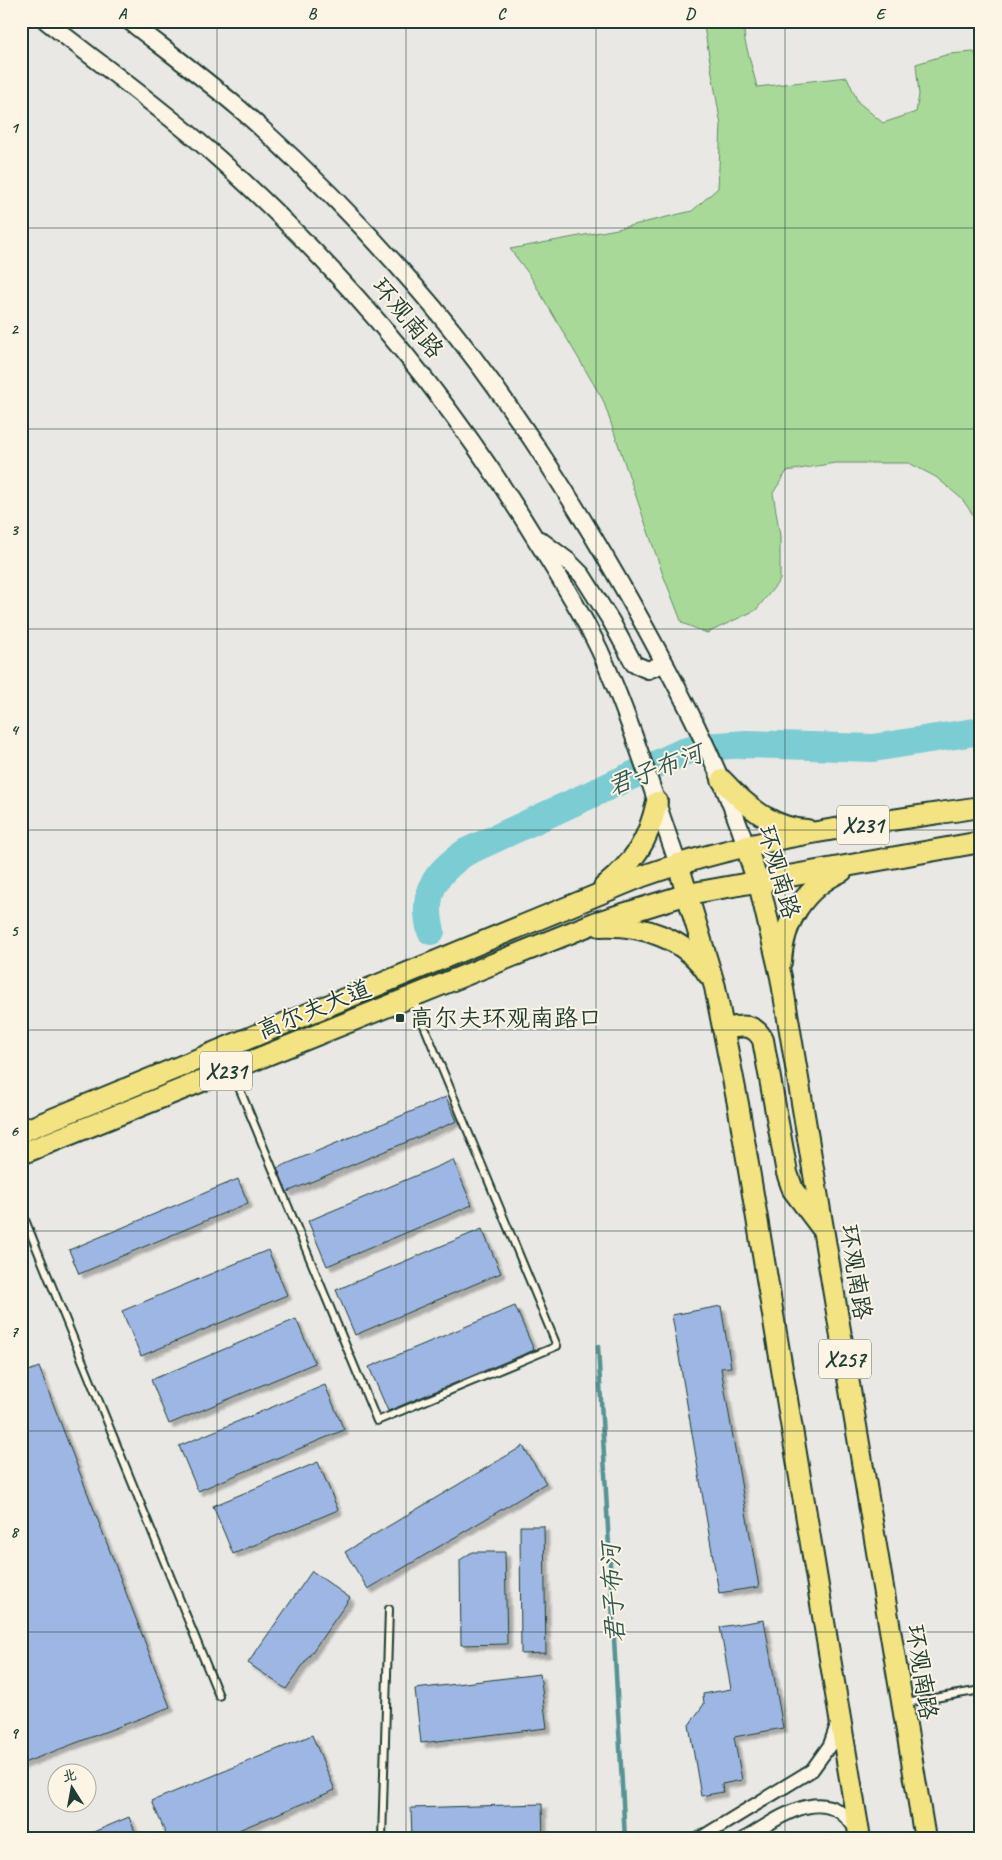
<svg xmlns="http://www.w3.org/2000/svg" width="1002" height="1860" font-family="Caveat,'LXGW WenKai TC',sans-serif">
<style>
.green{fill:#a9d999;stroke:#648b66}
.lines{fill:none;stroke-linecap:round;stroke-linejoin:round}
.stream{stroke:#569393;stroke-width:4.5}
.river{stroke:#7bccd3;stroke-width:28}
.building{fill:#9eb6e3;stroke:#1f3d34;filter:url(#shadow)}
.service-casing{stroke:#1f3d34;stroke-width:10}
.minor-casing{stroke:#1f3d34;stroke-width:16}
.tertiary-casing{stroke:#1f3d34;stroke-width:20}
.primary-casing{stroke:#1f3d34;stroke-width:24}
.service{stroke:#fcf5e5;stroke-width:6}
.minor{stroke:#fcf5e5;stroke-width:12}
.tertiary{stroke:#fcf5e5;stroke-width:16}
.primary{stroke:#f4e382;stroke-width:20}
.grid{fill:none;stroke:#1f3d34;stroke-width:1;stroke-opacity:0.55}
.poi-dot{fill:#1f3d34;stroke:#fcf5e5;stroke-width:2}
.labels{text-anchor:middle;stroke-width:4;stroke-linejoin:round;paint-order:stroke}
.shield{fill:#fcf5e5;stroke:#617469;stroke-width:1}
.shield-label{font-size:22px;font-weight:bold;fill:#1f3d34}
.street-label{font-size:24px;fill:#1f3d34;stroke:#fcf5e5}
.poi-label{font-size:24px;fill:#1f3d34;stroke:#fcf5e5;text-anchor:start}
.water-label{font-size:25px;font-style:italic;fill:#315a54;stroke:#fcf5e5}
.neatline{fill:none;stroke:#1f3d34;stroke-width:2}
.grid-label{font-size:16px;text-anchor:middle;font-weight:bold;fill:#1f3d34}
</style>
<defs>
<filter id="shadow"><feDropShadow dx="4.5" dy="4.5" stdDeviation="1" flood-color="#0004"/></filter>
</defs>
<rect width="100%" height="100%" fill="#e9e8e5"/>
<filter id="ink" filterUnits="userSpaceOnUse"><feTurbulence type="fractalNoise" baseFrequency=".02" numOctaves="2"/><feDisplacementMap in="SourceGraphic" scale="10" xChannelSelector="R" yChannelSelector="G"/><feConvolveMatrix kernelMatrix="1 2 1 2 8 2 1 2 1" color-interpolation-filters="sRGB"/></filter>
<g filter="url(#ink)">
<path class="green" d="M703,21h40l2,20 12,46 90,-10 11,25 25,21 33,-11 3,-17 -3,-31 33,-10 25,-2 7,13v461l-19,-27 -26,-22 -27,-14h-74l-48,8 -14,22 7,43v44l-24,30 -49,23 -25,-10 -20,-51 -59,-172 -74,-126 -19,-25 107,-20 75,-18 26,-23 3,-63z"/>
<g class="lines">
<path class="stream" d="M598,1346l27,493"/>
<path class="river" d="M431,931c-10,-38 4,-58 35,-79l217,-100 20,-5 44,-3 126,4 108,-17"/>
</g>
<g class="building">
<path d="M446,1097l11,24 -170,71 -10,-24z"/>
<path d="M453,1160l19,45 -145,61 -19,-45z"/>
<path d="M238,1179l10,24 -169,71 -10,-24z"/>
<path d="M482,1229l19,44 -146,62 -19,-45z"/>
<path d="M268,1250l19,45 -146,61 -19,-45z"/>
<path d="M515,1306l19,44 -146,61 -19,-44z"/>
<path d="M721,1306l10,61 -10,1 38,219 -40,6 -47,-278z"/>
<path d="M296,1319l19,44 -146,61 -18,-44z"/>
<path d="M39,1367l131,340 -149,57v-390z"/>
<path d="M325,1385l19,45 -146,61 -19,-45z"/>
<path d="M523,1446l23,37 -178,106 -23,-37z"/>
<path d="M318,1462l20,48 -105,44 -20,-48z"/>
<path d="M520,1526h24l2,127 -25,1z"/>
<path d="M472,1552h33l2,92 -46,1 -1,-85z"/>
<path d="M312,1571l38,27 -64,91 -38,-26z"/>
<path d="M764,1620l19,108 -49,9 8,43 -20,4 1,8 -22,4 -12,-71 15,-21 -1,-10 28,-5 -11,-62z"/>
<path d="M540,1674l7,54 -126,15 -6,-54z"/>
<path d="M312,1735l23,55 -118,49h-49l-16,-38z"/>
<path d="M542,1804l1,35h-131l-1,-31z"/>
<path d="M129,1817l9,22h-61z"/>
</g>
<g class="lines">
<g class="service-casing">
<g id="service">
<path d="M233,1073l144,348 180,-75 -144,-347"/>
<path d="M21,1210l198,486"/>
<path d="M906,1703l75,-13"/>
<path d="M382,1839l7,-230"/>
</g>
</g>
<g class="minor-casing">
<g id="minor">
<path d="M699,1839l113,-69 18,-25 8,-23"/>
<path d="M744,1839c35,-21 82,-59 112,-9"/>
</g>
</g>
<g class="tertiary-casing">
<g id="tertiary">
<path d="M46,21c58,46 118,89 173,138 121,109 226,232 311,371 24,39 50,79 70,121 31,69 53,142 78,213"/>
<path d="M129,21c37,29 75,57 111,88 69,61 135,129 194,199 75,90 138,190 196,292 44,79 87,159 116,246"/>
<path d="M540,540l28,21 14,14 29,46 23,43 14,6 17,-7"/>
</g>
</g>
<g class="primary-casing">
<g id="primary">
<path d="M722,780c22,24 50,49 85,50"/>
<path d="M746,846l15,46 20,85 144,862"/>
<path d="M678,864l37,123 23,117 122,735"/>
<path d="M604,887c31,-26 44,-45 53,-85"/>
<path d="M600,926c40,-2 86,12 108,48"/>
<path d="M781,962c2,-40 23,-74 61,-91"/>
<path d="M723,1029c17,-3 31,-7 40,11l24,133 6,17 28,37"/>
<path d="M21,1132l622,-256c109,-39 224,-52 338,-69"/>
<path d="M21,1154l576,-232 91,-28 293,-52"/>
</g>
</g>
<use href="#service" class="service"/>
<use href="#minor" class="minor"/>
<use href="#tertiary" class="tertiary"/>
<use href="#primary" class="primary"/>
</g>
</g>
<path class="grid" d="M217,21v1818M406,21v1818M596,21v1818M785,21v1818M21,228h960M21,429h960M21,629h960M21,830h960M21,1030h960M21,1231h960M21,1431h960M21,1632h960"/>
<rect class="poi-dot" x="395" y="1013" width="10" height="10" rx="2.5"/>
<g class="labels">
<g class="shield">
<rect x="837" y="805.5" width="52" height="39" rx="4"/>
<rect x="200" y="1051.5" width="52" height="39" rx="4"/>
<rect x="819" y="1339.5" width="52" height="39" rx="4"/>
</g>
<g class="shield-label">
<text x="863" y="833">X231</text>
<text x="226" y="1079">X231</text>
<text x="845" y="1367">X257</text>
</g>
<g class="street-label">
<text transform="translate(408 318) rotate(50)" y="8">环观南路</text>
<text transform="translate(779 872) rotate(74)" y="8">环观南路</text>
<text transform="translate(314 1009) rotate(-22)" y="8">高尔夫大道</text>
<text transform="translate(856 1272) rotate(81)" y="8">环观南路</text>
<text transform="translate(922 1672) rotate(81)" y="8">环观南路</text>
</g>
<g class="poi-label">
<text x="410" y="1026">高尔夫环观南路口</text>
</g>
<g class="water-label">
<text transform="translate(655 769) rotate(-21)" y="9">君子布河</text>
<text transform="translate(612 1593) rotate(-93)" y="9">君子布河</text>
</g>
</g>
<rect width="1002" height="1860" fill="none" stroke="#fcf5e5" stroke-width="55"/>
<g transform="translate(72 1788) rotate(349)"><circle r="24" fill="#fcf5e5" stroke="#a4ab9e"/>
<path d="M0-4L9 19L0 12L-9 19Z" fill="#1f3d34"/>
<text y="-8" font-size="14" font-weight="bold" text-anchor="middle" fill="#1f3d34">北</text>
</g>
<rect x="28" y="28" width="946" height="1804" class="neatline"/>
<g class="grid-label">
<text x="122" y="19">A</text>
<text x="312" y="19">B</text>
<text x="501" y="19">C</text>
<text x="690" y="19">D</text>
<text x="880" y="19">E</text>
<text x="14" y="133">1</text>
<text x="14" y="334">2</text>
<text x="14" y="535">3</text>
<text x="14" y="735">4</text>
<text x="14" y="936">5</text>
<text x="14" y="1136">6</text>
<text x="14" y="1337">7</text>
<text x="14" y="1537">8</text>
<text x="14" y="1738">9</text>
</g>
</svg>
